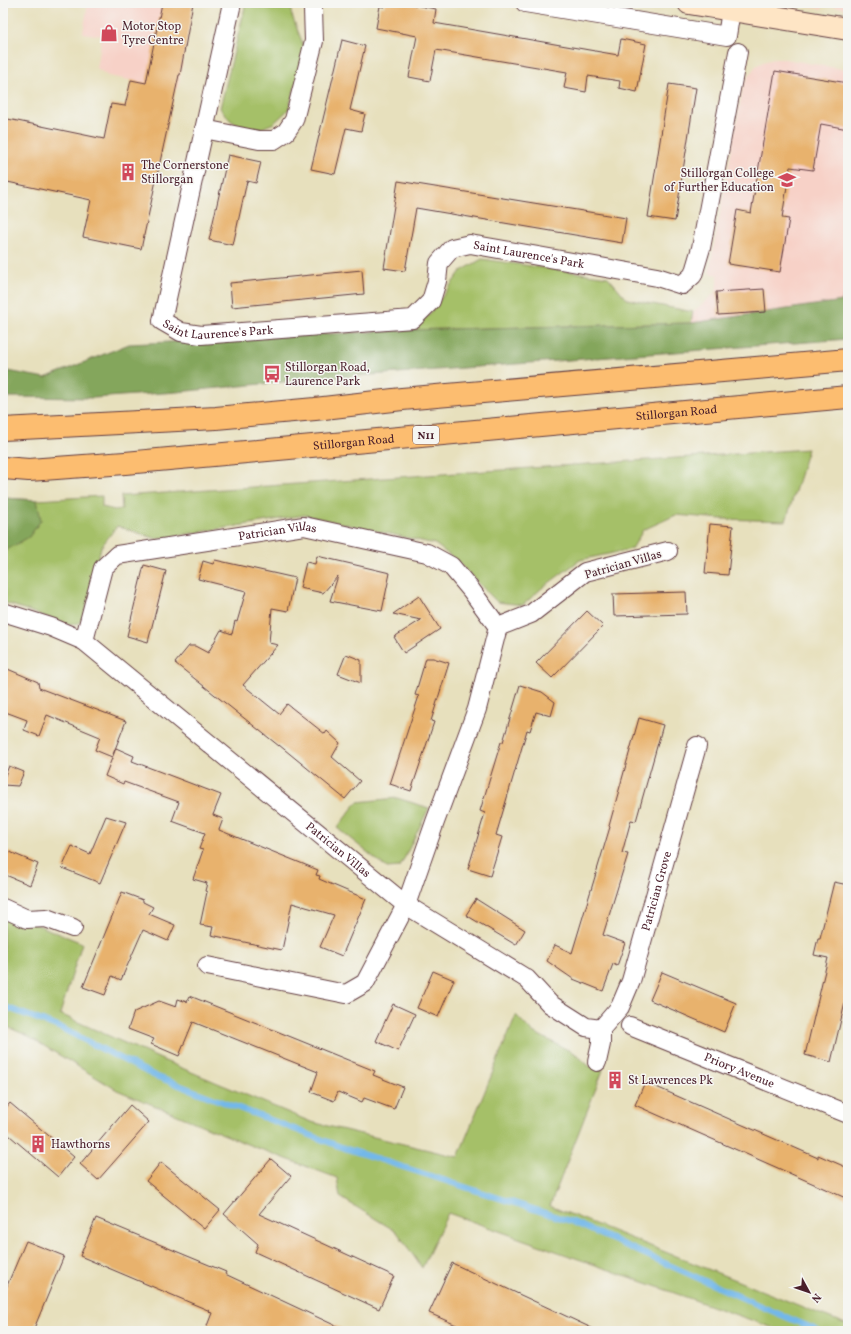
<svg xmlns="http://www.w3.org/2000/svg" width="851" height="1334" font-family="Vollkorn,serif">
<style>
.built{fill:#f7d1c7}
.green{fill:#a5c067;stroke:#787049}
.forest{fill:#84a65c;stroke:#676244}
.lines{fill:none;stroke-linecap:round;stroke-linejoin:round}
.stream{stroke:#73b8e9;stroke-width:6}
.building{fill:#e8b26d}
.street-casing{stroke:#623c41;stroke-width:20}
.secondary-casing{stroke:#623c41;stroke-width:24}
.highway-casing{stroke:#623c41;stroke-width:24}
.street{stroke:#fff;stroke-width:18}
.secondary{stroke:#fee5c5;stroke-width:22}
.highway{stroke:#fcbd6f;stroke-width:22}
.labels{text-anchor:middle;stroke-width:3;stroke-linejoin:round;paint-order:stroke}
.shield{fill:#f6f6f2;stroke:#7e6067;stroke-width:1}
.shield-label{font-size:11px;font-weight:bold;fill:#4a1f2b}
.poi-label{font-size:12px;fill:#4a1f2b;stroke:#f6f6f2;text-anchor:start}
.street-label{font-size:12px;fill:#4a1f2b;stroke:#f6f6f2}
</style>
<rect width="100%" height="100%" fill="#f6f6f2"/>
<filter id="ink" filterUnits="userSpaceOnUse"><feTurbulence type="fractalNoise" baseFrequency=".025" numOctaves="2"/><feDisplacementMap in="SourceGraphic" scale="8" xChannelSelector="R" yChannelSelector="G"/><feConvolveMatrix kernelMatrix="1 2 1 2 8 2 1 2 1" color-interpolation-filters="sRGB"/></filter>
<filter id="wash" filterUnits="userSpaceOnUse"><feTurbulence type="fractalNoise" baseFrequency=".012" numOctaves="4" result="noise"/><feDisplacementMap in="SourceGraphic" scale="16" xChannelSelector="R" yChannelSelector="G"/><feGaussianBlur stdDeviation="0.9" result="paint"/><feColorMatrix in="noise" values="0 0 0 0 0 0 0 0 0 0 0 0 0 0 0 0 0 1.4 0 .05"/><feComposite in="paint" operator="in"/></filter>
<g filter="url(#wash)">
<rect width="100%" height="100%" fill="#e7e0bd"/>
<g class="built">
<path d="M88,3h105l-15,86 -70,-13 -11,-8 5,-32 -19,-3z"/>
<path d="M786,3h62v6l-25,-5 -1,5z"/>
<path d="M774,59h11l63,11v211l-6,20 -151,22 2,-11 23,-20 2,-17 -9,-2 34,-186 6,-12 7,-9 7,-4z"/>
</g>
<g class="green">
<path d="M246,3h47l-2,10 15,39 -18,58 -14,13 -17,7 -21,-6 -6,-4 -10,-12z"/>
<path d="M482,259l126,18 19,22 66,13 -2,11 -283,7 20,-14 33,-45z"/>
<path d="M808,449l-22,72 -64,-2 -46,-4 -33,15 -11,19 -52,11 -38,28 -19,17 -26,-3 -40,-41 -22,-17 -130,-29 -148,24 -40,-13 -16,21 -17,69 -5,7 -9,2 -67,-23v-104l34,2 65,-4v11l13,3 7,-1 -1,-13z"/>
<path d="M397,798l32,10 -29,59 -13,1 -50,-40 20,-26z"/>
<path d="M3,911l79,32 -22,71 105,47 146,61 147,35 58,-142 15,16 45,23 13,12 14,4 -53,136 298,119v6h-66l-334,-118 -26,55 -25,-36 -57,-35 -3,-19 -90,-34 -130,-54 -91,-55 -23,-10z"/>
</g>
<g class="forest">
<path d="M848,281v58l-544,41 -127,12 -83,6 -91,-1v-27l42,8 84,-34 279,-14 283,-7 151,-22z"/>
<path d="M3,498l34,2 4,20 -12,17 -26,15z"/>
</g>
<g class="lines">
<path class="stream" d="M3,1006l58,22 94,48 189,72 229,74 192,86 54,23"/>
</g>
<g id="blocks">
<g class="building">
<path d="M162,3h31l-13,72h-1l-38,174 -58,-12 8,-37 -88,-19v-63l101,21 7,-35 14,2 6,-26 15,3z"/>
<path d="M385,3h19l32,6 -2,14 184,32 3,-16 25,5 -9,48 -18,-4 1,-7 -32,-5 -2,16 -22,-4 3,-16 -131,-22 -6,31 -21,-4 8,-41 -41,-8 4,-22 4,1z"/>
<path d="M342,40l23,6 -15,64 15,4 -4,17 -15,-3 -11,46 -24,-5z"/>
<path d="M775,71l73,12v46l-27,-5 -8,46 -23,-3 -8,51 7,1 -9,53 -52,-8 9,-54 14,3z"/>
<path d="M669,84l27,4 -21,133 -27,-4z"/>
<path d="M228,155l33,7 -5,21 -9,-2 -14,64 -24,-5z"/>
<path d="M398,181l228,37 -4,25 -206,-35 -11,63 -21,-3z"/>
<path d="M362,270l2,24 -132,13 -2,-24z"/>
<path d="M764,289l2,23 -48,3 -2,-23z"/>
<path d="M710,524l23,2 -5,49 -23,-2z"/>
<path d="M317,556l73,17 -8,38 -52,-10 8,-25 -15,17 -23,-5 6,-26 9,2z"/>
<path d="M215,560l80,18 -7,33 -16,-3 -3,35 9,2 -35,40 36,29 8,-10 38,30 2,-3 13,12 -8,14 28,24 -15,18 -66,-54v1l-104,-83 14,-17h6l13,7 13,-23 11,4 3,-13 2,1 9,-31 -48,-12 5,-18 10,3z"/>
<path d="M144,565l22,6 -18,71 -21,-6z"/>
<path d="M686,592l1,22 -73,2 -1,-22z"/>
<path d="M419,596l21,33 -36,24 -10,-16 27,-17 -28,-6z"/>
<path d="M587,611l16,15 -51,52 -16,-15z"/>
<path d="M346,654l15,6v23l-23,-9z"/>
<path d="M426,658h7l16,5 -18,58 3,1 -23,69 -21,-7 29,-88 -4,-1z"/>
<path d="M3,667l35,15 1,6 87,33 -14,36 -17,-7 5,-13 -53,-22 -8,21 -15,-6 3,-10 -24,-9z"/>
<path d="M520,685l22,7 13,10 -4,14 -15,-4 -6,19 -3,-1 -31,105 6,2 -12,39 -22,-7 17,-56 -5,-2 21,-69h2z"/>
<path d="M639,718l24,7 -27,96 -5,-1 -9,33 6,1 -25,81 22,8 -8,23 -4,-2 -10,27 -30,-12 -26,-18 8,-16 17,8 38,-126 -1,-1z"/>
<path d="M116,748l18,8 -2,5 89,34 -8,20 10,4 -4,11 99,40 -2,5 4,1 -1,3 47,20 -24,57 -22,-9 14,-32 -42,-12 -10,47 -71,-15 2,-8 -13,-2 7,-33 -2,-1 2,-8 -14,-4 10,-29 -4,-1 6,-16 -33,-12 7,-19 -55,-20 -1,2 -18,-8z"/>
<path d="M9,766l15,6 -6,14 -15,-1v-5z"/>
<path d="M106,816l20,6 -26,61 -38,-15 10,-22 18,8z"/>
<path d="M3,849l35,15 -8,21 -27,-11z"/>
<path d="M834,882l14,3v105l-17,72 -26,-7 23,-97 -14,-3 4,-17h2z"/>
<path d="M122,892l21,8v2l10,5 -4,7 26,11 -7,16 -25,-11 -22,50 -9,-4 -7,19 -22,-8z"/>
<path d="M476,899l49,31 -9,15 -50,-30z"/>
<path d="M433,971l21,9 -16,37 -21,-9z"/>
<path d="M662,972l74,31 -12,29 -74,-32z"/>
<path d="M190,996l185,75 -2,4 30,12 -9,22 -30,-11 -2,4 -24,-10 -4,9 -23,-9 7,-20 -125,-50 -14,34 -28,-12 3,-5 -26,-10 6,-17 25,-11 17,6 2,-8 9,3z"/>
<path d="M393,1004l22,10 -17,37 -22,-10z"/>
<path d="M645,1082l173,76v-3l30,13v31l-213,-94z"/>
<path d="M10,1103l64,54 -16,20 -55,-47v-19z"/>
<path d="M130,1105l19,17 -51,58 -18,-16z"/>
<path d="M271,1159l20,17 -32,38 135,62 -15,33 -124,-57 3,-8 -34,-30z"/>
<path d="M161,1162l59,48 -16,19 -58,-48z"/>
<path d="M96,1218l130,54 -1,2 122,57h-142l7,-18 -3,-1 1,-1 -130,-55z"/>
<path d="M26,1241l38,15 -31,75h-30v-36z"/>
<path d="M452,1263l146,68h-128l-41,-18z"/>
</g>
</g>
</g>
<g filter="url(#ink)">
<use href="#blocks" fill-opacity="0" stroke="#623c41" stroke-width="1"/>
<g class="lines">
<g class="street-casing">
<g id="street">
<path id="s1" d="M232,3l-70,318 19,11 20,3 212,-16 18,-18 6,-20 2,-18 13,-15 18,-4 187,33 25,8 11,-10 8,-27 37,-196"/>
<path d="M525,3l202,33 4,-26"/>
<path d="M204,129l55,11h15l12,-8 8,-12 20,-79 -1,-32"/>
<path id="s2" d="M3,612l48,15 33,14 322,264 121,74 23,25 36,23 15,2 19,-22 11,-26 66,-235"/>
<path d="M498,627l33,-13 54,-42 83,-21"/>
<path id="s3" d="M84,641l19,-73 14,-13 187,-29 123,27 24,13 20,24 27,37"/>
<path d="M3,908l24,11 19,-1 27,10"/>
<path d="M207,966l139,28 19,-11 41,-78 29,-83 42,-113 21,-82"/>
<path id="s4" d="M630,1026l218,88"/>
<path d="M597,1062l4,-18v-15"/>
</g>
</g>
<g class="secondary-casing">
<path id="secondary" d="M689,3l159,26"/>
</g>
<g class="highway-casing">
<g id="highway">
<path d="M3,429l213,-11 99,-9 87,-10 446,-39"/>
<path id="s5" d="M3,468l26,2 96,-7 723,-66"/>
</g>
</g>
<use href="#street" class="street"/>
<use href="#secondary" class="secondary"/>
<use href="#highway" class="highway"/>
</g>
</g>
<defs>
<g id="shop-bare" transform="scale(1.38)"><path d="M-5-2.5h2.3a2.7 3.5 0 0 1 5.4 0H5L5.5 6h-11ZM-1.5-2.5h3a1.5 2.3 0 0 0-3 0Z" fill="#d1495b" stroke="#f6f6f2" stroke-width="2.5" paint-order="stroke"/></g>
<g id="building-bare" transform="scale(1.38)"><path d="M-4-6H4V6H1V3H-1V6H-4ZM-2.5-4.3h1.7v1.8h-1.7ZM.8-4.3h1.7v1.8H.8ZM-2.5-1h1.7V.8h-1.7ZM.8-1h1.7V.8H.8Z" fill="#d1495b" stroke="#f6f6f2" stroke-width="2.5" paint-order="stroke"/></g>
<g id="university-bare" transform="scale(1.38)"><path d="M0-5L7-2L0 1L-7-2ZM-4 1L0 2.5L4 1V4Q0 6-4 4Z" fill="#d1495b" stroke="#f6f6f2" stroke-width="2.5" paint-order="stroke"/></g>
<g id="bus-bare" transform="scale(1.38)"><path d="M-5-6H5V4H4V6H2V4H-2V6H-4V4H-5ZM-3.5-4V0h7V-4ZM-3.5 1.2v1.5H-2V1.2ZM2 1.2v1.5H3.5V1.2Z" fill="#d1495b" stroke="#f6f6f2" stroke-width="2.5" paint-order="stroke"/></g>
</defs>
<g fill-rule="evenodd">
<use href="#shop-bare" x="109" y="33"/>
<use href="#building-bare" x="128" y="172"/>
<use href="#university-bare" x="787" y="180"/>
<use href="#bus-bare" x="272" y="374"/>
<use href="#building-bare" x="615" y="1080"/>
<use href="#building-bare" x="38" y="1144"/>
</g>
<g class="labels">
<rect class="shield" x="413" y="426" width="26" height="18" rx="3"/>
<g class="shield-label">
<text x="426" y="439">N11</text>
</g>
<g class="poi-label">
<text x="122" y="30">Motor Stop<tspan x="122" dy="14">Tyre Centre</tspan></text>
<text x="141" y="169">The Cornerstone<tspan x="141" dy="14">Stillorgan</tspan></text>
<text x="774" y="177" text-anchor="end">Stillorgan College<tspan x="774" dy="14">of Further Education</tspan></text>
<text x="285" y="371">Stillorgan Road,<tspan x="285" dy="14">Laurence Park</tspan></text>
<text x="628" y="1084">St Lawrences Pk</text>
<text x="51" y="1148">Hawthorns</text>
</g>
<g class="street-label">
<text dy="4" stroke="none"><textPath href="#s1" startOffset="743">Saint Laurence's Park</textPath></text>
<text dy="4" stroke="none"><textPath href="#s1" startOffset="384">Saint Laurence's Park</textPath></text>
<text dy="4" stroke="none"><textPath href="#s5" startOffset="676">Stillorgan Road</textPath></text>
<text dy="4" stroke="none"><textPath href="#s5" startOffset="352">Stillorgan Road</textPath></text>
<text dy="4" stroke="none"><textPath href="#s3" startOffset="257">Patrician Villas</textPath></text>
<text transform="translate(623 564) rotate(-16)" y="4">Patrician Villas</text>
<text dy="4" stroke="none"><textPath href="#s2" startOffset="415">Patrician Villas</textPath></text>
<text dy="4" stroke="none"><textPath href="#s2" startOffset="887">Patrician Grove</textPath></text>
<text dy="4" stroke="none"><textPath href="#s4" startOffset="118">Priory Avenue</textPath></text>
</g>
</g>
<rect width="851" height="1334" fill="none" stroke="#f6f6f2" stroke-width="16"/>
<g transform="translate(809 1292) rotate(130)" stroke="#f6f6f2" stroke-width="3" paint-order="stroke">
<path d="M0-3L7 15L0 10L-7 15Z" fill="#4a1f2b"/>
<text y="-6" font-size="11" font-weight="bold" text-anchor="middle" fill="#4a1f2b">N</text>
</g>
</svg>
